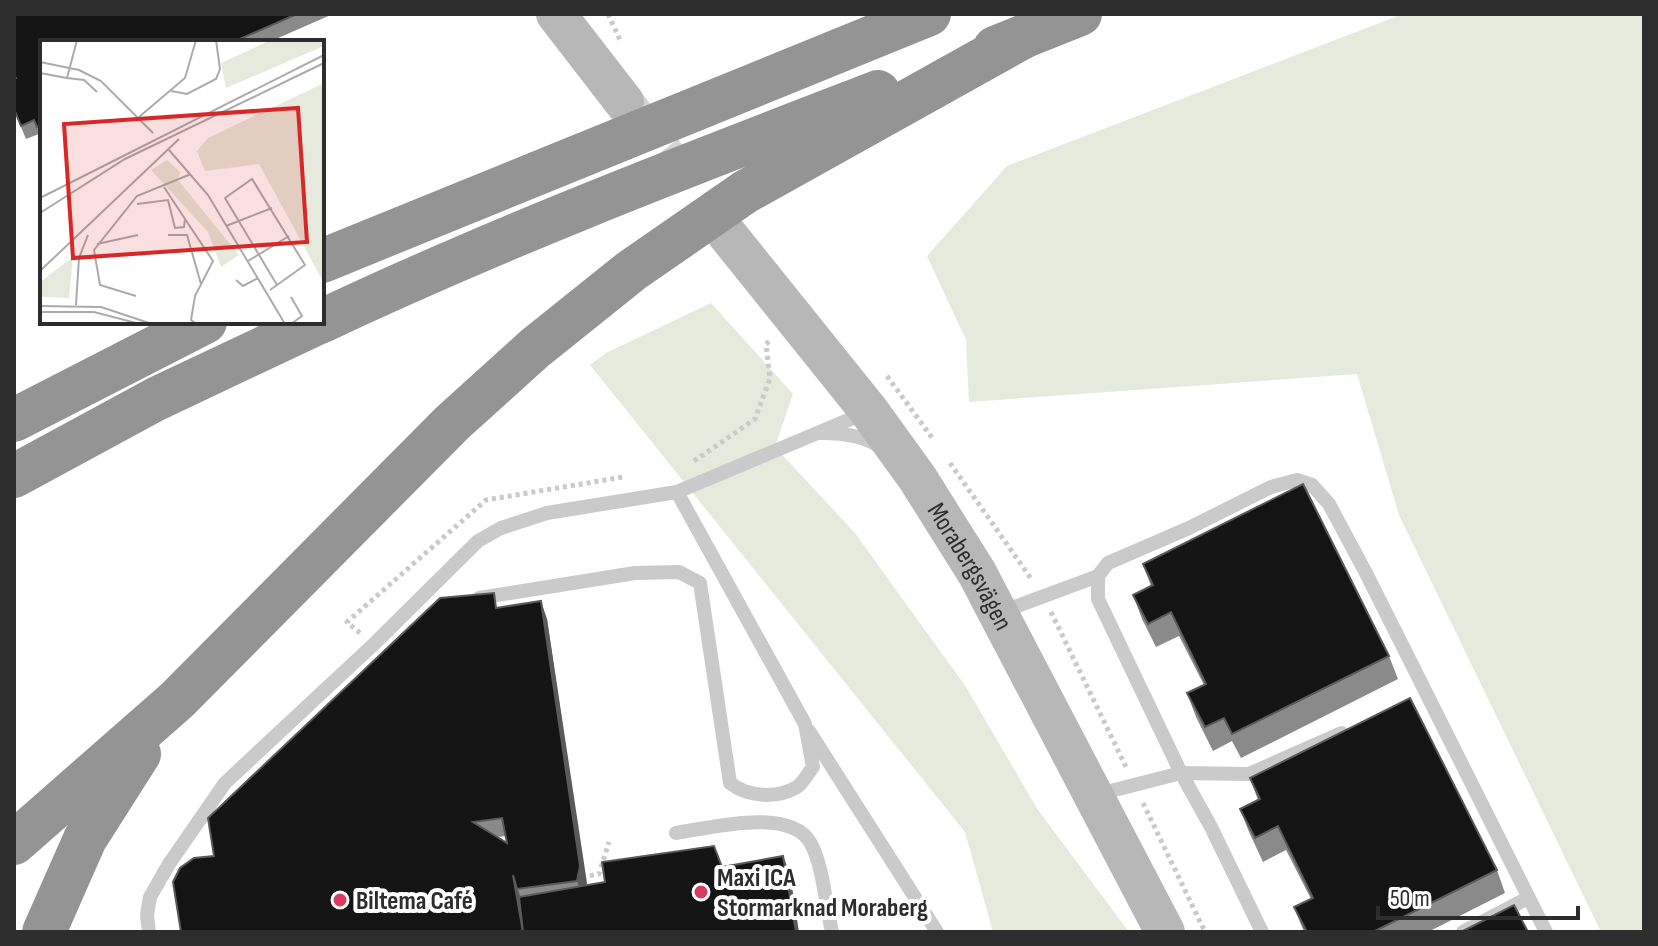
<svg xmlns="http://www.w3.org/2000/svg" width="1658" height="946" font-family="'Sofia Sans Condensed',sans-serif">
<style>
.green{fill:#e5eadc}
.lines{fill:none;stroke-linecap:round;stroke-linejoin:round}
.secondary-tunnel{stroke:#d5d5d5;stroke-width:40;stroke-dasharray:40 20;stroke-linecap:butt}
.path{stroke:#cacaca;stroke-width:5;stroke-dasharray:4 4;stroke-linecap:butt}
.lane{stroke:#cacaca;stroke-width:14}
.secondary{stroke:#b7b7b7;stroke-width:40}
.highway{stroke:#949494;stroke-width:44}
.wall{fill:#8a8a8a;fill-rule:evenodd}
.shaded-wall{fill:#5a5a5a}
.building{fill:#141414;stroke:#5a5a5a;stroke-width:2;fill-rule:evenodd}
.poi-dot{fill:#d83b60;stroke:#fff;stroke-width:3}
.labels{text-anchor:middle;stroke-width:8;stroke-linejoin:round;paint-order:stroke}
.street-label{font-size:26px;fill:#2d2d2d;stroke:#fff}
.poi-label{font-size:26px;font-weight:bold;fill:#2d2d2d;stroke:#fff;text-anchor:start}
.inset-road{fill:none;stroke:#ababab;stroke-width:2}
.view{fill:#d62828;fill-opacity:0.15;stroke:#d62828;stroke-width:4}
.inset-edge{fill:none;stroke:#2d2d2d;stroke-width:4}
</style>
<rect width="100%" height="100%" fill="#fff"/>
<g class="green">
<path d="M1403,14h241v918h-43l-202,-417 -42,-141 -388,28 -3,-62 -39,-84 80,-90z"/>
<path d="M711,303l82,91 -18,53 80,86 111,154 72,123 91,122h-136l-28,-100 -375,-467 16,-12z"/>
</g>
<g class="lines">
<path class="secondary-tunnel" d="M625,104l101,129"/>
<g class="path">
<path d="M608,14l12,26"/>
<path d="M887,376l46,63"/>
<path d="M694,461l61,-42 15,-41 -4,-34 5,-4"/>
<path d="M950,463l82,117"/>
<path d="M1051,612l76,157"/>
<path d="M360,633l-13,-11 139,-122 137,-23"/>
<path d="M1143,803l62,129"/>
<path d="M582,877l17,-3 10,-32"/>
</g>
<g class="lane">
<path d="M821,433c20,0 44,2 60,15"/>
<path d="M479,598l156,-25 44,-1 21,11 30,200c18,14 47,16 67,4 6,-4 11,-14 16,-20l-8,-43 -128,-232"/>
<path d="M1001,612l97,-36"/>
<path d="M809,731l128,201"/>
<path d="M1095,795l86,-22 68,1 93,-41"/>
<path d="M676,833c34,-5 113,-26 134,9 13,22 16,65 22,90"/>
<path d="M149,932l-2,-17 3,-18 19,-33 56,-81 149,-139 104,-103 23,-13 46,-15 130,-21 188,-79"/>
<path d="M1262,932l-51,-105 -30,-54 -83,-174v-23l10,-13 81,-35 82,-41 26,-7 15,5 17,19 38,71 179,357"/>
<path d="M1463,932l65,-34"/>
</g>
<g class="secondary">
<path d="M556,14l68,88"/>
<path id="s1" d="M726,233l143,178 49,68 59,94 188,359"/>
</g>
<g class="highway">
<path d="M995,48l85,-34"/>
<path d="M322,261l607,-247"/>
<path d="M322,321c182,-86 369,-157 556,-229"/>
<path d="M14,420l191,-98"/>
<path d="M14,476l142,-77 163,-77"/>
<path d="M14,843l163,-143 275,-277 83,-75 96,-77 114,-79 278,-155"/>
<path d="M44,932l41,-93 54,-85"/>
</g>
</g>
<g class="wall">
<path d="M14,14h319l-64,28h-227v99l-3,-7 -13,5 -12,-29z"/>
<path d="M1143,564l246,92 9,23 -157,79 -9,-17 -19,10 -17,-34 -9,-24 17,-8 -25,-49 -23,11 -14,-28 -9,-24 18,-9z"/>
<path d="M499,608l48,11 39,267 136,-19 61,-11 7,18 -609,58zM506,836l1,7 -9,-6z"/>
<path d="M1250,778l247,92 8,23 -77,39h-124l-10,-25 17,-8 -25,-49 -23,12 -14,-30 -9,-23 18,-9z"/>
</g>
<g class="shaded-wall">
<path d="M541,601l6,18 40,264 -4,15 -6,-17z"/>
<path d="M783,856l7,18 9,58h-3z"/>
<path d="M513,875l7,21 6,36h-3z"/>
</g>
<g class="building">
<path d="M14,14h283l-64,28h-191v83l-5,2 -3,-7 -13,6 -7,-17v-30l2,-1 -2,-3z"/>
<path d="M1303,484l86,172 -157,78 -8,-16 -19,9 -18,-34 19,-9 -35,-72 -23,12 -15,-29 20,-10 -10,-21z"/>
<path d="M494,593l2,15 45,-7 39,265 -3,15 -60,8 -4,-14 10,57h-342l-8,-50 7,-14 14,-10 20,-2 -6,-38 232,-220zM502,818l5,25 -34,-21z"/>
<path d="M1410,698l87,172 -124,62h-66l-13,-25 19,-9 -35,-72 -23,12 -15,-29 20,-10 -10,-21z"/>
<path d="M714,846l8,21 61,-11 13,76h-273l-4,-35 86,-15 -3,-20z"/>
<path d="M1514,905l14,27h-67z"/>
</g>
<g class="poi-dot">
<circle cx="701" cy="892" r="8"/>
<circle cx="340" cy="900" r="8"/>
</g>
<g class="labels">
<g class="street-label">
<text dy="9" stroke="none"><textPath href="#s1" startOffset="414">Morabergsvägen</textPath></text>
</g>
<g class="poi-label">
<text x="717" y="886">Maxi ICA<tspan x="717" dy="30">Stormarknad Moraberg</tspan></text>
<text x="356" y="909">Biltema Café</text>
</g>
</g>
<g transform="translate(40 40)">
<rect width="284" height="284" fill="#fff"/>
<path d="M231,0h53v6l-98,42 -5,-25zM284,43v200l-65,-119 -54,7 -8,-20 11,-13zM127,120l13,12 -2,8 61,75 -18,12 -13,-35 -57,-62zM33,217l-4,41 -29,-1v-15z" fill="#e5eadc"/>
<path class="inset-road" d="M0,22l39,8 22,11 52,52M0,33l27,5 10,-38M27,38l17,2 13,12M131,51l16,3 29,-15 4,-10 -4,-29M99,77l46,-39 11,-38M129,110l39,45 77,129M0,158l284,-143M97,164l31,-4 7,28 9,-1 1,-8 -21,-32M0,173l85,-54 199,-96M145,179l28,42 -18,35 -4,24 6,4M186,186l46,-18M128,195h19l14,49M57,204l41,-9M208,221l41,-25M0,231l139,-132M196,240l7,6 15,-8M230,250l7,-5 -52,-87 27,-19 53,86 -28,20M96,256l-36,-11 -6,-35 43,-54 54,-22M251,257l11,19 -11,8M36,265l3,-47 9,-23M0,266l61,1 51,17M0,272h54l46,12"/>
<path class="view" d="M258,68l9,134 -234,16 -9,-134z"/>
<rect width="284" height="284" class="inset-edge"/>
</g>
<rect width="1658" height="946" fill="none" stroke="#2d2d2d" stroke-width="32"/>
<path d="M1378 906v12h200v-12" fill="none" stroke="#2d2d2d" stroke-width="4"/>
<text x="1390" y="906" font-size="24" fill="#2d2d2d" stroke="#ffffff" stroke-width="6" paint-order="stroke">50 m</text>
</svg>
